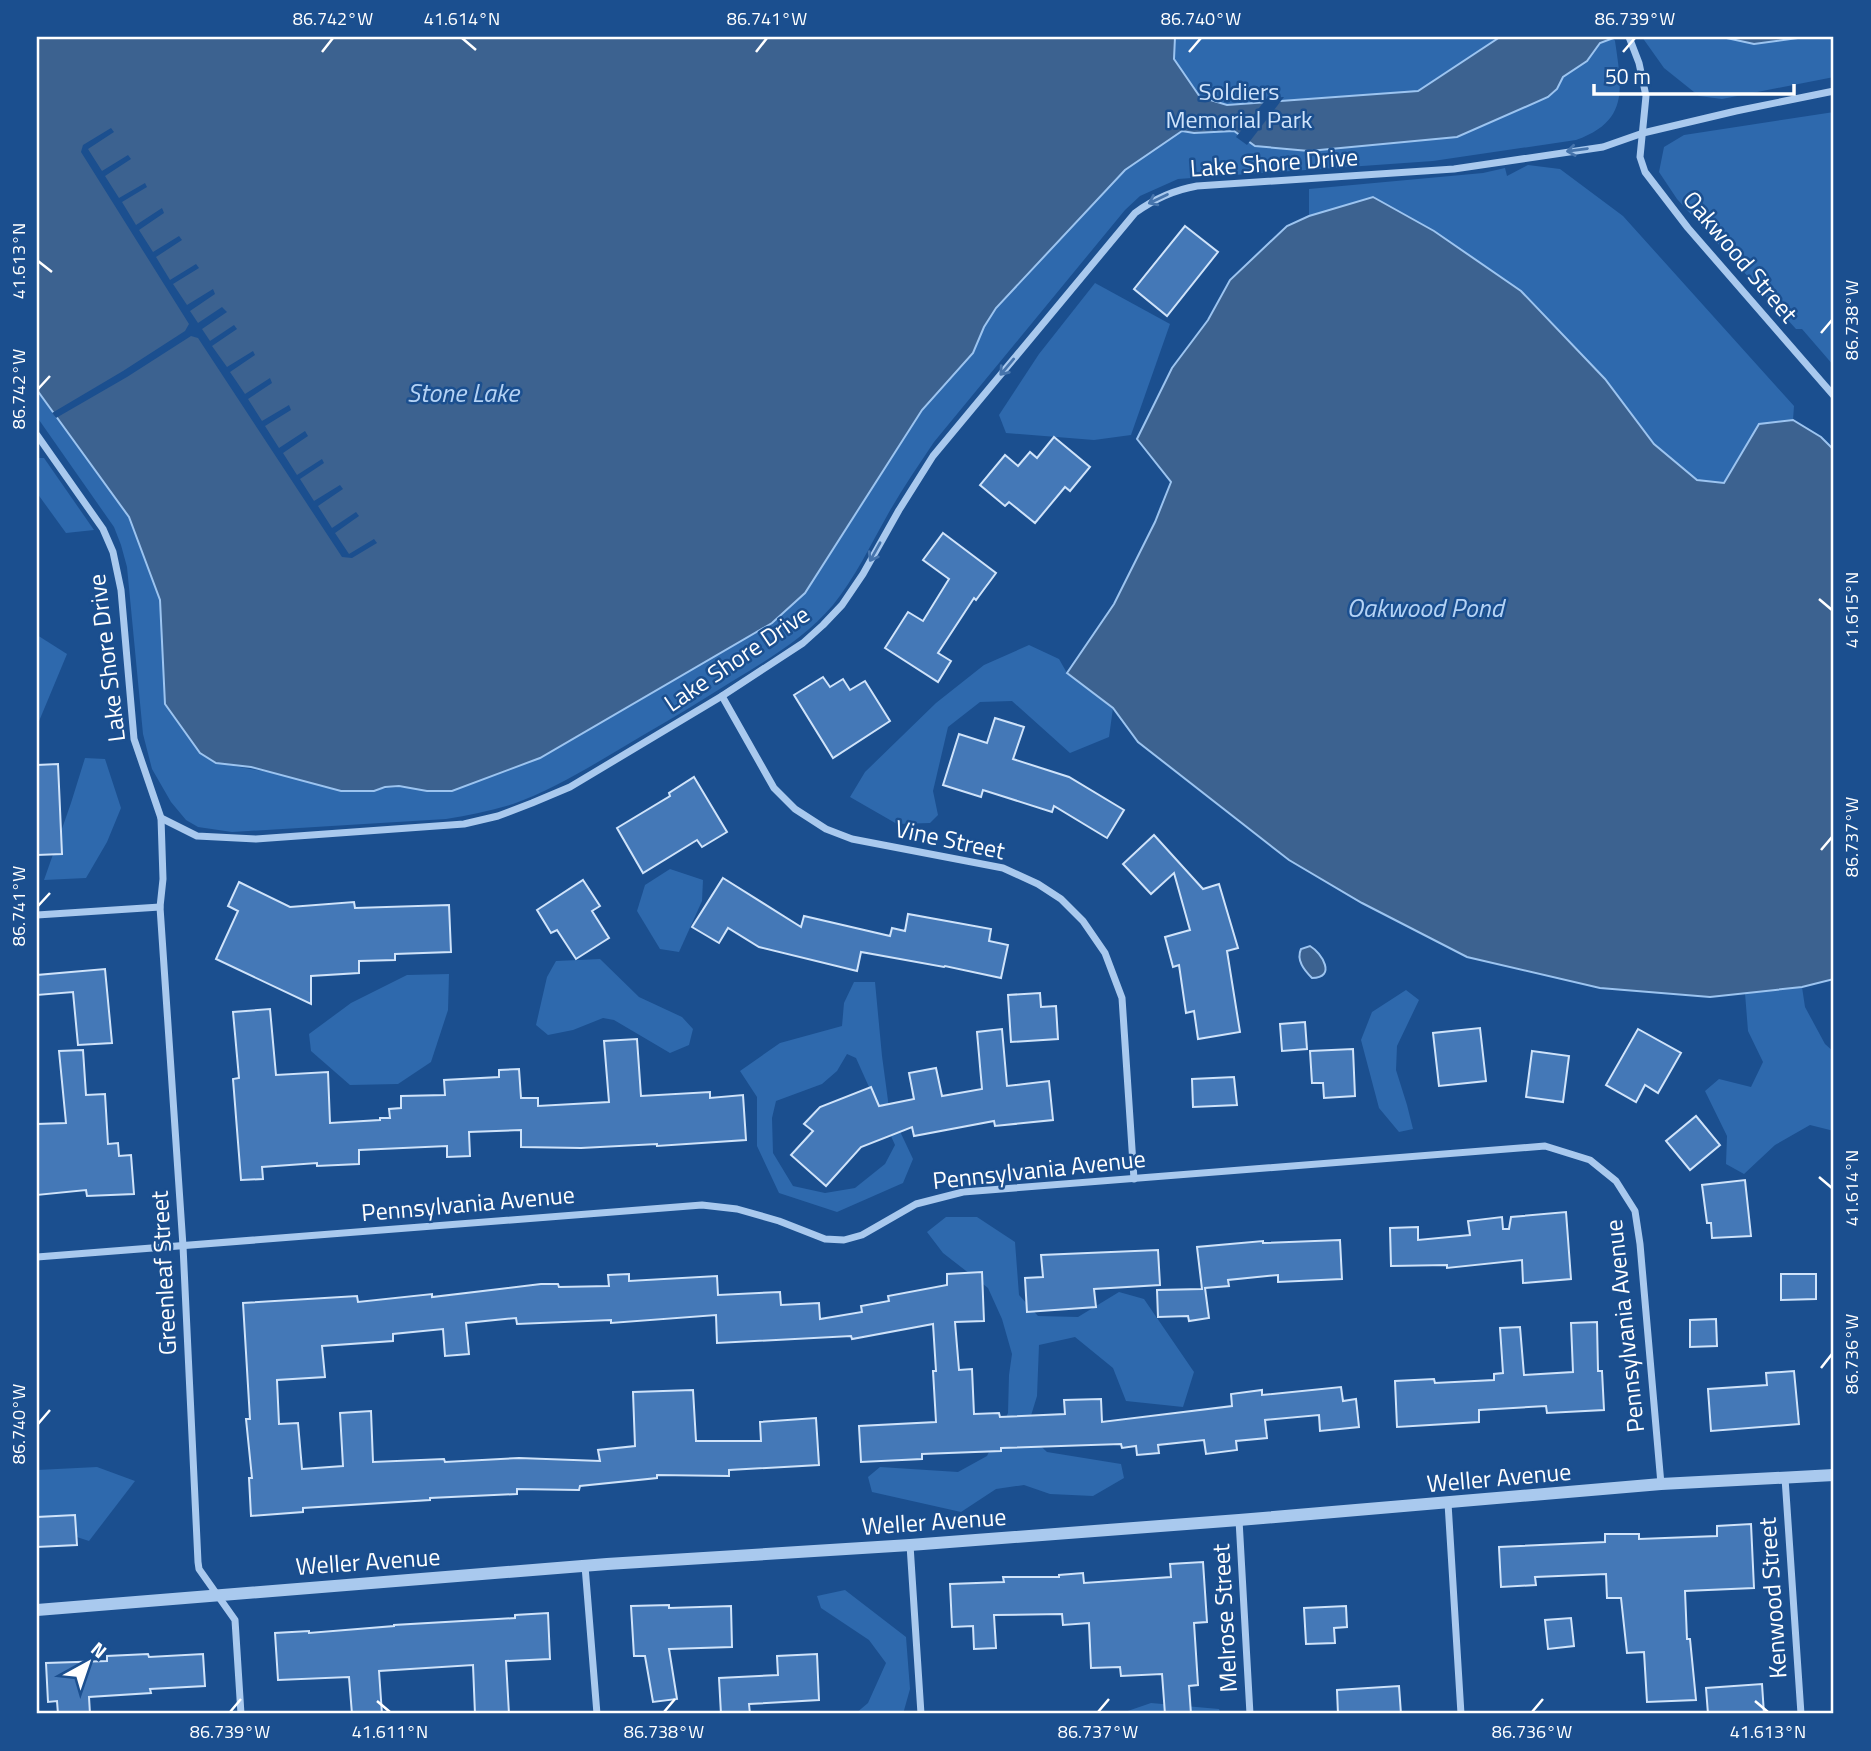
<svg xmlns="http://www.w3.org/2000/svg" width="1871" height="1751" font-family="'Titillium Web',sans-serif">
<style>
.green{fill:#2e69ad;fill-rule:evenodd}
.water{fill:#3c6290;stroke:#9cc4f0;stroke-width:2}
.pier{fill:#1b4f8f}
.building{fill:#4478b7;stroke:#cfe3fa;stroke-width:2}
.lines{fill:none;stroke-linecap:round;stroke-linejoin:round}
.minor{stroke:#a9c9ee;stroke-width:7}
.tertiary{stroke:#a9c9ee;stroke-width:12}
.oneway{stroke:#4674ac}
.ticks{fill:none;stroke:#fff;stroke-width:2.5}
.labels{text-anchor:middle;stroke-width:5;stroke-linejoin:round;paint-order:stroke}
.park-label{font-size:24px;fill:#cfe3fa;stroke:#1b4f8f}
.street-label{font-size:24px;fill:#fff;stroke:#1b4f8f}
.water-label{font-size:26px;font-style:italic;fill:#b5d3f5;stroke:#1b4f8f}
.neatline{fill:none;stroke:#fff;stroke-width:2.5}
.ticks-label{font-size:18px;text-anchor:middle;fill:#fff}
</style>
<rect width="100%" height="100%" fill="#1b4f8f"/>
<g class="green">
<path d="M1175,37h438l2,4c7,48 14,80 -39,99l-143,21 -255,18 -38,17 -15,14 -191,232c-16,24 -32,47 -46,72 -17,30 -33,64 -55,91 -28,33 -66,55 -102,77 -30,19 -60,37 -91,55 -41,24 -82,51 -127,67 -22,7 -44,11 -67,15l-214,13 -34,-5 -12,-7 -15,-18 -19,-33 -9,-35 -16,-167 -6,-22 -7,-18 -77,-110v-27l92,127 31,83 5,104 52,59 157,28c25,-8 51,-1 78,0l353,-198 117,-183 51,-57 11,-26 12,-19 129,-138 49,-111z"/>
<path d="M1642,37h80l32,7 51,-7h29v40l-112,22 -23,-3 -35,-28z"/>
<path d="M1834,112v254l-32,-37h-6l-119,-130 -18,-27 5,-25 20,-12z"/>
<path d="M1528,165l32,4 63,47 171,190 -1,14 -34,4 -35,59 -27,-2 -43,-38 -49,-64 -84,-88 -87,-60 -61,-34 -64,19v-27l174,-16 22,-5 2,8z"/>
<path d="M1095,283l75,41 -39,111 -37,5 -88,-7 -7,-18 40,-61z"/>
<path d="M37,458h7l50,72 -28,3 -29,-40z"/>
<path d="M37,635l30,19 -30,72z"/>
<path d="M1029,645l30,14 8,14 46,35 -4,29 -39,16 -58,-52 -32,1 -32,25 -15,64 5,24 -8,8 -33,1 -47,-27 15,-25 71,-69 48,-38z"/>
<path d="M85,758l20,1 16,49 -14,34 -21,36 -42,2 27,-77z"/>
<path d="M670,869l33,11 -1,21 -23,51 -19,-3 -23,-38 8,-26z"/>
<path d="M600,959l39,38 43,20 11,12 -4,16 -19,8 -56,-33 -11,-2 -30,12 -25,5 -12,-10 11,-48 9,-16z"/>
<path d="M449,974l-1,36 -17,52 -33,22 -48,1 -39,-34 -2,-17 42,-31 56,-28z"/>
<path d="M854,982h21l7,74 7,52 24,51 -10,24 -66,29 -58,-19 -22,-47v-49l-17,-26 40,-28 62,-17 2,-23zM847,1054l9,4 39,87 -10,19 -30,24 -30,5 -32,-7 -20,-33 -1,-35 4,-17 46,-17 15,-13z"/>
<path d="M1802,987l3,20 20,37 9,8v79l-24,-6 -35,20 -31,29 -18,-10 1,-28 -22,-45 14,-12 32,8 12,-25 -15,-31 -3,-38z"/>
<path d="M1406,990l13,10 -22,46 -1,24 11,35 6,24 -14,3 -20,-24 -18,-68 11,-28z"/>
<path d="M946,1217h31l38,25 4,53 19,21 40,1 41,-25 25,7 50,73 -11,35 -57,-6 -13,-33 -38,-31 -36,8 -2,51 -11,36 21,20 74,12 3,14 -31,18 -43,-2 -26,-9 -28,4 -35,23 -89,-20 -4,-15 12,-10 78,5 29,-16 21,-43 1,-38 3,-21 -10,-35 -14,-31 -45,-35 -16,-21z"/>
<path d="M97,1467l38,14 -46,60 -52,-17v-54z"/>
<path d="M845,1590l61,47 4,52 -7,25h-48l13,-11 18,-40 -17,-23 -48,-32 -4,-12z"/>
<path d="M1151,1703l68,6 2,5h-102z"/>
</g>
<g class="water">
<path d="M37,37h1138l-1,22 26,38 27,8 191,-14 82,-54h116l-16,6 -13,18 -24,16 -6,12 -9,8 -91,40 -148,14 -54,-5 -21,-15 -40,2 -12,-2 -57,39 -129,138 -12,19 -11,26 -51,57 -117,183 -33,30 -232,135 -88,33h-25l-28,-5 -14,1 -11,4h-33l-90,-24 -35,-4 -16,-10 -35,-49 -5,-104 -31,-83 -92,-127z"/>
<path d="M1722,37h83l-51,7z"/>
<path d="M1373,197l61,34 87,60 84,88 49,65 43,36 27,3 35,-59 34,-4 28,17 13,13v529l-32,8 -92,10 -110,-9 -133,-31 -105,-54 -73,-43 -151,-118 -25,-34 -46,-35 47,-69 41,-82 16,-40 -34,-43 35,-71 36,-48 22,-40 57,-54 22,-10z"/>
<path d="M1310,946c12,7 27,32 2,32 -8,-8 -16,-18 -11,-29z"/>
</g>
<g class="pier">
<path d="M1284,97l-37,48 -11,-8 31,-39z"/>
<path d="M111,128l3,4 -26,17 14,22 26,-16 3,4 -26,17 14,22 26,-15 2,4 -25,15 14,23 26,-17 2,5 -25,17 14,22 26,-16 3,4 -26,17 14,23 26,-16 3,4 -26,16 14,21 26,-16 2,5 -25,17 8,12 24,-16 5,5 -25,17 8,12 24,-16 3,4 -25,17 15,21 26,-16 2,4 -25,17 15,22 25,-16 2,5 -24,16 14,22 27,-16 2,5 -26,16 14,22 26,-17 3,5 -25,17 14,22 25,-16 2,4 -24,16 14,22 26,-16 3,4 -25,17 14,22 24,-16 3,4 -24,17 14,21 25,-15 3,4 -25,15 -10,-1 -144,-219 -7,-2 -64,41 -71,41 -4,-5 71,-42 62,-40 4,-7 -108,-172 2,-7z"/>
</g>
<g class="building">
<path d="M1185,226l33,26 -51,64 -33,-27z"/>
<path d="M1054,437l36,30 -20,24 -5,-4 -30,36 -26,-21 -4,4 -25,-21 25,-30 13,11 12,-14 7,6z"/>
<path d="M943,533l53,40 -20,27 -2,-2 -36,55 13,8 -13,21 -53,-34 23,-36 15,9 26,-42 -26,-19z"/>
<path d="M823,677l7,10 13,-8 7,11 15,-9 25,40 -57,37 -39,-63z"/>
<path d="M995,718l29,9 -11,32 56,18 55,33 -17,28 -53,-32 -2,6 -69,-22 -2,7 -38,-12 16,-51 28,9z"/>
<path d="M58,764l4,90 -25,1v-90z"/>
<path d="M694,777l33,55 -25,15 -5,-7 -54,33 -26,-45 53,-32 -1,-3z"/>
<path d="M1154,835l49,54 16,-5 19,64 -11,3 13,81 -42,7 -4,-28 -8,2 -7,-48 -6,2 -8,-30 25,-7 -16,-57 -23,21 -28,-30z"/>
<path d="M723,878l78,49 3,-11 86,20 2,-8 13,3 3,-17 83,15 -2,12 19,4 -7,33 -56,-12 -1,1 -83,-15 -4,19 -98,-24 -31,-19 -9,15 -27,-16z"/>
<path d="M583,880l17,26 -8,5 17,27 -33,21 -19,-29 -6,3 -14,-23z"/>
<path d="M239,882l51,25 64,-5 1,6 94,-3 2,47 -56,2v6l-36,1v12l-48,3v28l-95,-45 22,-48 -10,-5z"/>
<path d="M105,969l7,74 -34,2 -5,-53 -36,3v-20z"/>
<path d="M1040,993l1,14 15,-1 2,33 -47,3 -3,-47z"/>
<path d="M270,1009l6,66 52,-3 2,51 50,-3v-2h10l-1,-9 12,-1v-12l44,-1 -1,-15 55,-3v-7l20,-1 2,29h17v8l71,-4 -5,-61 33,-2 4,57 69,-4v6l33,-3 3,45 -89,6v-2l-76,4 -60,-1v-17l-52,2 1,24 -23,1v-11l-88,4v14l-42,2v-3l-55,4 1,12 -22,1 -8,-101 6,-1 -6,-66z"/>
<path d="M1305,1022l2,27 -25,2 -2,-27z"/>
<path d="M1480,1028l6,53 -47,5 -6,-53z"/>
<path d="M1002,1029l5,57 42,-5 4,39 -58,6 -1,-5 -80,15 -2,-9 -51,20 -35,39 -35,-31 22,-24 -9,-7 16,-17 51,-20 8,19 35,-7 -5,-26 27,-5 6,28 40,-7 -5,-57z"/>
<path d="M1638,1029l43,24 -23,40 -13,-8 -9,17 -30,-17z"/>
<path d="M1353,1049l2,47 -31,2 -1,-15h-11l-2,-32z"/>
<path d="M83,1050l3,45 19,-1 3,50 10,-1 1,13 12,-1 3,39 -47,2 -1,-6 -49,5v-71l29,-1 -7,-72z"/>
<path d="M1532,1051l37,5 -6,46 -37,-5z"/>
<path d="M1234,1077l3,28 -44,2 -1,-28z"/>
<path d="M1696,1116l24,29 -30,25 -24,-29z"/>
<path d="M1745,1180l6,56 -39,2 -1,-15h-4l-5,-38z"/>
<path d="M1566,1212l5,67 -48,4 -1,-23 -75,8v-3l-56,1 -1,-38 28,-1v13l52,-5 -2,-14 34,-4 1,12h6l2,-12z"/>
<path d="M1340,1240l2,39 -64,3v-7l-50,5 1,6 -24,2 4,30 -20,3 -1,-5 -30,1 -1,-27 45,-1 -5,-42 66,-6v2z"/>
<path d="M1158,1250l2,35 -66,4 2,18 -69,5 -2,-34 18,-1 -2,-22z"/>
<path d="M982,1272l2,49 -29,1 4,48 13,-1 2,45 25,-1 1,4 65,-3 -1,-14 37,-1 1,23 130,-16 -1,-12 31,-4v5l79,-8 2,14 13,-2 3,28 -39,4 -1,-16 -54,5 2,18 -31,3 1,9 -31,4 -2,-14 -46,5 1,8 -22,2 -1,-9 -14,2 -1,-4 -120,4v3l-79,3v5l-61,3 -2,-36 77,-4 -3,-51h3l-3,-47 -81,15 -1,-3 -134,7 -1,-28 -105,8v-3l-94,4 -1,-6 -50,5 3,31 -24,2 -2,-27 -50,5v7l-71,5 3,31 -48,3 2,44 19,-1 4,46 41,-3 -3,-53 31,-2 2,51 71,-3 1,3 74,-4 81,3 -2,-11 37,-4 -2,-54 60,-2 3,51h65l-1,-19 56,-4 3,47 -90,5v6l-72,-1v3l-77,8 -1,4 -62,-1v5l-87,4v2l-127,8v4l-52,4 -2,-38h3l-6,-59h4l-7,-116 114,-7 1,6 74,-8v3l109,-13h17l1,3 50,-1 -1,-11 21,-1v7l88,-5 1,19 62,-3 1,13 38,-2 1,16 42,-7 -1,-6 28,-5 -1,-5 59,-11v-11z"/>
<path d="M1781,1274h35v25l-35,1z"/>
<path d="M1716,1319l1,27 -27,1v-27z"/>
<path d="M1597,1322l1,49h4l2,39 -57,3 -1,-7 -67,4v12l-82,5 -2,-46 39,-2 1,4 59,-3v-6l9,-1 -3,-45 20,-1 4,48 49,-3 -2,-49z"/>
<path d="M1794,1371l5,53 -88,7 -3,-42 59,-4 -1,-12z"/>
<path d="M75,1515l2,30 -40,2v-30z"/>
<path d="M1751,1524l3,64 -69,3 2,48h3l6,61 -49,2 -3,-50 -17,1 -6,-55h-14l-1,-24 -71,3 1,8 -35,2 -2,-40 106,-5v-8h34v5l78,-3v-10z"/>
<path d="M1203,1562l4,60 -13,1 4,62 -9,1 2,28h-26l-3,-40 -41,2 -1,-9 -29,1 -2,-45 -26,2 -1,-11 -68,1 2,33 -22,1 -1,-23 -21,1 -2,-43 54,-2 -1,-5h56v-2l24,-2 1,10 87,-6 -1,-13z"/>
<path d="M669,1605v3l62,-2 1,41 -63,2 8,50 -24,3 -8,-46h-11l-3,-50z"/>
<path d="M1346,1606l1,21 -13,1 1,15 -29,1 -2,-36z"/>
<path d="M548,1613l2,46 -44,2 3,53h-34l-2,-49 -94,6 3,43h-30l-3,-37 -71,3 -3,-47 34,-2v2l85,-7v-1l121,-7v-3z"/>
<path d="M1571,1618l3,28 -26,3 -3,-29z"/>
<path d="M148,1654l1,3 54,-3 2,32 -55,3 1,4 -62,4 1,17h-32l-1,-13 -9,1 -2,-39 61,-2v-5z"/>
<path d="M817,1654l2,46 -70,4 1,10h-29l-2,-36 59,-3 -1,-19z"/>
<path d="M1762,1684l2,30h-56l-2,-26z"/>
<path d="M1399,1686l2,28h-63l-1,-24z"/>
</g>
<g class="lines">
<g class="minor">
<path d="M1629,37l10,26 7,33 -6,61 5,15 43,56 146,168"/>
<path d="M37,435l66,94 10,23 8,38 13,149 27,79 36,18 59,3 208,-15 34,-8 34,-13 38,-16 152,-91 81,-53 20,-18 19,-20 21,-31 36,-64 34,-54 202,-243c19,-14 39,-23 62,-27l257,-17 149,-22 40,-14 93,-22 98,-20"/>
<path d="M722,696l52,92 21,21 31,20 26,10 151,29 35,16 23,15 22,22 22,32 17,45 12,181"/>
<path d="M161,818l2,61 -3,28 23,339 15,316 1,7 36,51 6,94"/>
<path d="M37,915l123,-8"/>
<path d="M37,1257l665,-52 35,4 42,12 46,18 19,1 18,-5 54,-31 47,-12 582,-46 45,14 26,21 19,30 5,33 21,240"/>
<path d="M1785,1478l16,236"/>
<path d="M1448,1503l13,211"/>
<path d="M1239,1520l11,194"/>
<path d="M910,1545l11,169"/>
<path d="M585,1566l12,148"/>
</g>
<path class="tertiary" d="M37,1610l570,-46 303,-19 329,-25 422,-36 173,-9"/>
</g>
<defs><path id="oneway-shaft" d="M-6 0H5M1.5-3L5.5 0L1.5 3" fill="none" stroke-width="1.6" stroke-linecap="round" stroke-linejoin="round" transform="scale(1.75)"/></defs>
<g class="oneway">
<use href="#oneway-shaft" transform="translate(1577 150) rotate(172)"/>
<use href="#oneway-shaft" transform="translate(1158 199) rotate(154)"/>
<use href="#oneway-shaft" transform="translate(1007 367) rotate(130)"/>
<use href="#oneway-shaft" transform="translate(875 552) rotate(119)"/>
</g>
<path class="ticks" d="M462,38l14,12M322,52l11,-14M756,52l11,-14M1189,52l12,-14M1623,52l12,-14M38,261l14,11M1821,333l11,-13M38,389l12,-13M1819,599l13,11M1821,850l11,-13M38,906l12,-13M1819,1177l13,11M1821,1368l11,-14M38,1424l12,-14M377,1701l13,11M1755,1701l13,11M230,1712l11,-13M664,1712l11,-13M1098,1712l11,-13M1532,1712l11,-13"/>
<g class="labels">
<g class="park-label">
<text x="1239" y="100">Soldiers<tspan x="1239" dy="28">Memorial Park</tspan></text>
</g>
<g class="street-label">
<text transform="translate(1274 163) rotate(-4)" y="8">Lake Shore Drive</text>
<text transform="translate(1740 257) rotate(50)" y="8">Oakwood Street</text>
<text transform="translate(107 658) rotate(-97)" y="8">Lake Shore Drive</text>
<text transform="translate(737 659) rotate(-34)" y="8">Lake Shore Drive</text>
<text transform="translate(950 840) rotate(12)" y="8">Vine Street</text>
<text transform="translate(1039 1170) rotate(-6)" y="8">Pennsylvania Avenue</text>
<text transform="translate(468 1204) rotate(-5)" y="8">Pennsylvania Avenue</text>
<text transform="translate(164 1273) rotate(-93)" y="8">Greenleaf Street</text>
<text transform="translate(1625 1326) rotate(-96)" y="8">Pennsylvania Avenue</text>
<text transform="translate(1499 1478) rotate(-5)" y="8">Weller Avenue</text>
<text transform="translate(934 1522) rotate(-4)" y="8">Weller Avenue</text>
<text transform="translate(368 1562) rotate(-4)" y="8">Weller Avenue</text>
<text transform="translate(1773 1598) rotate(-94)" y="8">Kenwood Street</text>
<text transform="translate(1225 1618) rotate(-93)" y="8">Melrose Street</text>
</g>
<g class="water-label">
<text x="463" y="402">Stone Lake</text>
<text x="1425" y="617">Oakwood Pond</text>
</g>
</g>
<rect width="1871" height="1751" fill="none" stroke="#1b4f8f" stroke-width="77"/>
<g transform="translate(88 1663) rotate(40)" stroke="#1b4f8f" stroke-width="5" paint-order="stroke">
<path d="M0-5L12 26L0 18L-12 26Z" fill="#ffffff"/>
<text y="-10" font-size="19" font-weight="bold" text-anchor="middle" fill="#ffffff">N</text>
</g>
<path d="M1594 84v10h200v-10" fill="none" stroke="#ffffff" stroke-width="3.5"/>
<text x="1605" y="84" font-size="21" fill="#ffffff" stroke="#1b4f8f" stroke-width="5" paint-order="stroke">50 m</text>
<rect x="38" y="38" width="1794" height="1674" class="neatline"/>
<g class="ticks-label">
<text x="333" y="25">86.742°W</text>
<text x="462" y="25">41.614°N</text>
<text x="767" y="25">86.741°W</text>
<text x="1201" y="25">86.740°W</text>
<text x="1635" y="25">86.739°W</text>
<text transform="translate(19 261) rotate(-90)" y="6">41.613°N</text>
<text transform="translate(1852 320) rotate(-90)" y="6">86.738°W</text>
<text transform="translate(19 389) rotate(-90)" y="6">86.742°W</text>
<text transform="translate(1852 610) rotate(-90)" y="6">41.615°N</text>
<text transform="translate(1852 837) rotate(-90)" y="6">86.737°W</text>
<text transform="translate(19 906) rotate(-90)" y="6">86.741°W</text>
<text transform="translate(1852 1188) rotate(-90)" y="6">41.614°N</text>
<text transform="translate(1852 1354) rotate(-90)" y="6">86.736°W</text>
<text transform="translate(19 1424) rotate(-90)" y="6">86.740°W</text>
<text x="230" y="1738">86.739°W</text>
<text x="390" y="1738">41.611°N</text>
<text x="664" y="1738">86.738°W</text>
<text x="1098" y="1738">86.737°W</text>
<text x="1532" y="1738">86.736°W</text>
<text x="1768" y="1738">41.613°N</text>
</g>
</svg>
